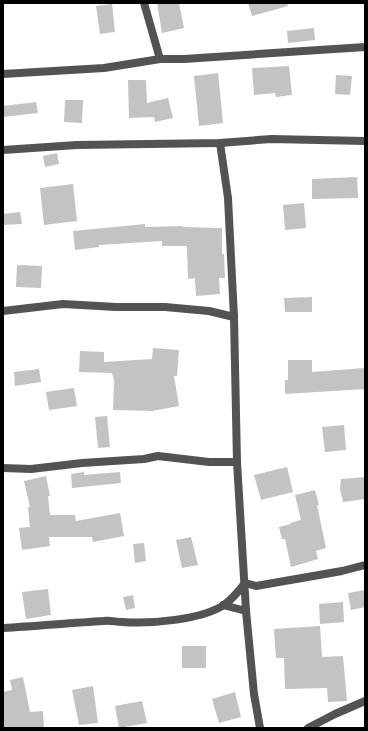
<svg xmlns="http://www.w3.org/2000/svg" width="368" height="731" font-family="'Fira Sans Condensed',sans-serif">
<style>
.building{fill:#c3c3c3}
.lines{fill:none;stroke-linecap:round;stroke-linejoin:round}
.minor{stroke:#535353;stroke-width:8}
</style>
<rect width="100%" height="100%" fill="#fff"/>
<g class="building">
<path d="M157,3h22l5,25 -22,5z"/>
<path d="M248,3h39l1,3 -36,10z"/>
<path d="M112,4l3,28 -15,2 -4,-28z"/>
<path d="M314,28l1,12 -27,3 -1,-12z"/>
<path d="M289,66l3,29 -16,2 -1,-4 -21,2 -2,-27z"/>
<path d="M218,73l5,50 -24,3 -5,-50z"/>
<path d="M336,75l16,1 -2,19 -15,-1z"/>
<path d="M128,80h18l1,23 21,-5 5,20 -18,4 -1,-5 -25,1z"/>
<path d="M65,100h18l-1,23 -18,-1z"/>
<path d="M36,102l2,11 -35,4v-11z"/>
<path d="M57,153l2,11 -14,3 -2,-11z"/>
<path d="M357,177l1,21 -46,1v-20z"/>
<path d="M73,184l4,37 -33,4 -4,-37z"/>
<path d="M304,203l2,25 -21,2 -2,-25z"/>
<path d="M20,212l2,12 -19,1v-11z"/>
<path d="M145,224v3l38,-1v1l39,1v26h2l1,24h-6l1,16 -24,2 -1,-18 -7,1 -1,-32 -1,-1h-24v-5l-63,4v2l-24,3 -2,-19z"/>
<path d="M17,265l25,1 -1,22 -25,-1z"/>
<path d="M312,297v15h-27l-1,-14z"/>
<path d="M153,348l26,2 -2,26h-3l5,30 -27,5 -39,-1 1,-30 -2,-7 -33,-1 1,-21 24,1v10l48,-3z"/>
<path d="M288,360h24v12l53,-4v21l-80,5v-14h3z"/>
<path d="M39,369l2,13 -26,4 -1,-14z"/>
<path d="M74,388l3,18 -28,4 -3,-18z"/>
<path d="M107,416l3,31 -12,1 -3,-31z"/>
<path d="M344,425l2,25 -21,2 -3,-25z"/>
<path d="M287,467l6,25 -32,8 -7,-25z"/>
<path d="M84,472v3l36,-3 1,11 -49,5 -1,-14z"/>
<path d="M46,476l4,20h-2l2,19h25l1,6 44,-8 4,23 -31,6 -1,-5h-43l1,9 -28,4 -3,-22 11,-1 -2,-20h2l-6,-26z"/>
<path d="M365,477v22l-22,3 -3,-13 1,-10z"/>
<path d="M315,490l4,15h-2l9,43 -10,3 2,8 -27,8 -6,-28h-3l-3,-12 12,-3 -1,-1 11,-3 -6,-25z"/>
<path d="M191,537l7,28 -16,3 -6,-28z"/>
<path d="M144,543l2,18 -11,2 -2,-19z"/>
<path d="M48,589l3,26 -25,4 -4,-27z"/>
<path d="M365,590v17l-14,3 -3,-17z"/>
<path d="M133,595l2,13 -9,2 -3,-13z"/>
<path d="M343,602l1,20 -24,2 -1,-20z"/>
<path d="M320,626l2,31 21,-1 4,45 -19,1 -1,-14 -42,1 -1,-31h-8l-2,-29z"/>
<rect x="182" y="646" width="24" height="22"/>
<path d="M23,677l7,35 13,-1 1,17h-41v-36l9,-2 -2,-10z"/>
<path d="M93,686l5,37 -19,2 -7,-35z"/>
<path d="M235,692l6,25 -22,6 -7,-24z"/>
<path d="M142,701l5,22 -28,5 -4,-22z"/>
</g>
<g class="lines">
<g class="minor">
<path d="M144,3l16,56"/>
<path d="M3,74l101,-6 56,-9h24l181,-12"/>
<path d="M220,143l8,55 6,119 3,145 9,149 8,83 6,34"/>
<path d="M3,150l74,-5 143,-2 51,-4 94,2"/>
<path d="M3,311l60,-7 53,3h49l44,4 25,6"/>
<path d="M3,468l28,1 51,-6 62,-4 14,-3 51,6h28"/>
<path d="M223,605l23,6"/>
<path d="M3,628c34,-2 67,-5 101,-7 6,-1 12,1 18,1 28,2 79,-2 102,-17 8,-6 15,-14 21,-22l11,3 86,-15 23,-6"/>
<path d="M308,728l27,-14 30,-13"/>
</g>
</g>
<rect width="368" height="731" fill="none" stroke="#000000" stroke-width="8"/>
</svg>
